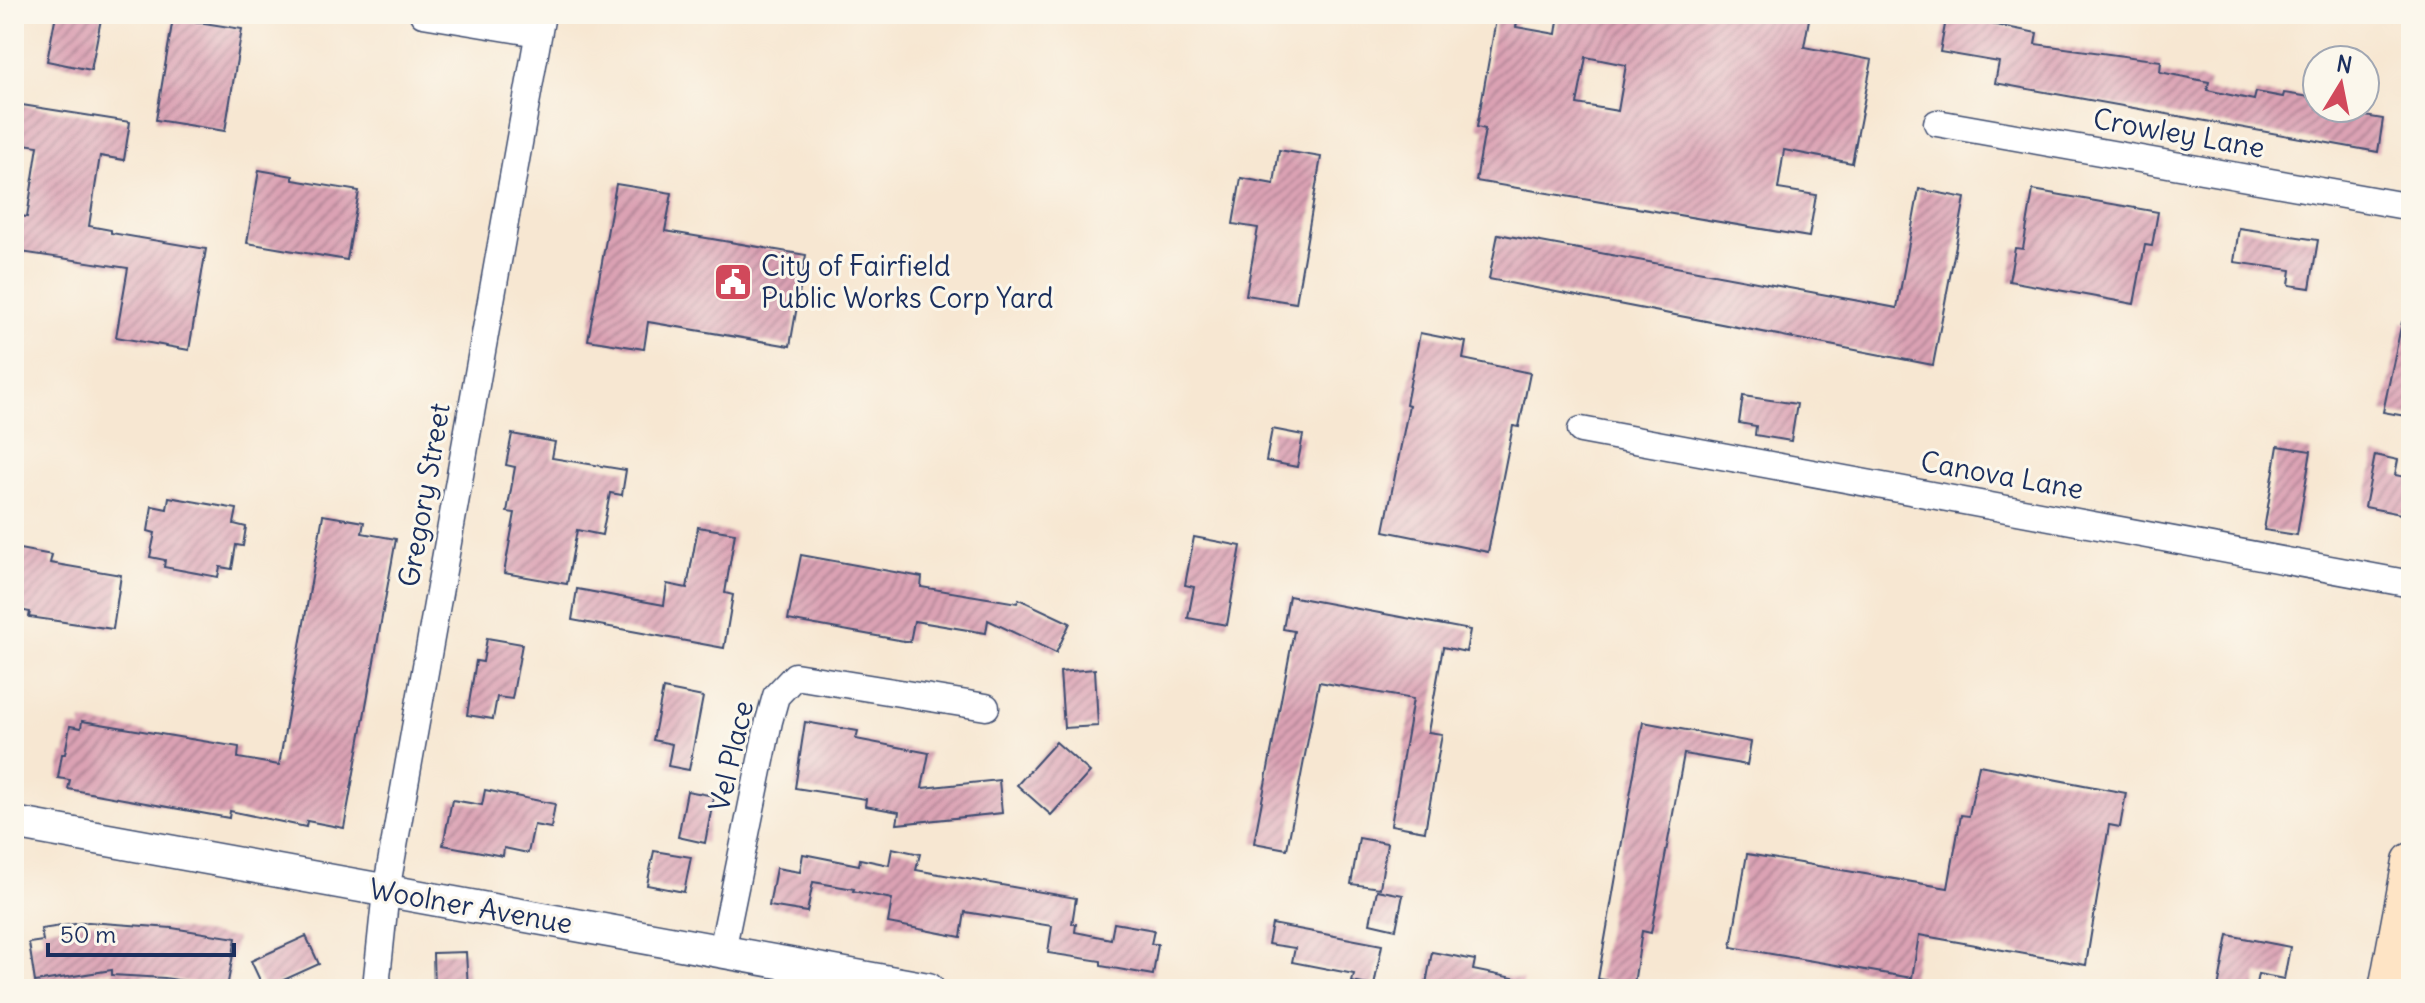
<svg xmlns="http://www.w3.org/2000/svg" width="2425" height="1003" font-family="Delius,sans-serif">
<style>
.building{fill:url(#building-hatch);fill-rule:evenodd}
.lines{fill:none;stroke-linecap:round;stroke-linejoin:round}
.minor-casing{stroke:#3c4b6f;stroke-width:29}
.tertiary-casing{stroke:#3c4b6f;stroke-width:35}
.secondary-casing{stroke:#3c4b6f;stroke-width:39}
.minor{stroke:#fff;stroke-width:26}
.tertiary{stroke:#fff;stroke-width:32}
.secondary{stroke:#fee4c5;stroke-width:36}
.labels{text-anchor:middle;stroke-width:6;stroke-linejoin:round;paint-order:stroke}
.street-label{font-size:28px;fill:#1b2f5e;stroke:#fbf7ec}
.poi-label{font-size:28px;fill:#1b2f5e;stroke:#fbf7ec;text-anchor:start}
</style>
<defs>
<pattern id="building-hatch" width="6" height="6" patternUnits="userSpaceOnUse" patternTransform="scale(2)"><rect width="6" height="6" fill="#dba2b4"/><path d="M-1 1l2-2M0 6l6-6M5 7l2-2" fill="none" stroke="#b18496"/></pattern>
</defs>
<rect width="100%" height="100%" fill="#fbf7ec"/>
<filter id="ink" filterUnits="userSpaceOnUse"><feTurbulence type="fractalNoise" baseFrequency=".0125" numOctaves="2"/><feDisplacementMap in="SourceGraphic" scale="16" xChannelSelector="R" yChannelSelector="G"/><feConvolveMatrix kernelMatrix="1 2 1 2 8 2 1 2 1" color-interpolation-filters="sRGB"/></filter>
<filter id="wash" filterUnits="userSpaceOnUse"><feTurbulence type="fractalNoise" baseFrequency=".006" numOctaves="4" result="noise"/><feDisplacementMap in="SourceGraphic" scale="32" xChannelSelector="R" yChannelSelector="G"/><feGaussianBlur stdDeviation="1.8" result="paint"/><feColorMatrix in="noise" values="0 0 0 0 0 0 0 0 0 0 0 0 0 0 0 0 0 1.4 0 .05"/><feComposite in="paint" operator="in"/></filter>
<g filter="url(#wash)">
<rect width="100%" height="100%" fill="#f7e7d2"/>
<g id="blocks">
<g class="building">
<path d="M56,14h46l-11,56 -44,-9z"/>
<path d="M1497,14h22l-3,13 40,7 3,-20h251l-6,33 68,13 -20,103 -68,-13 -6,39 38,6 -7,42 -333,-56 9,-52 -8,-2zM1586,57l40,8 -8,46 -41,-7z"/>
<path d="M1947,14h46l-2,10 46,9 -2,11 126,17 -1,11 49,10 -2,8 47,10 2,-8 27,5 1,-4 33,5v10l66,11 -5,33 -383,-69 4,-21 -59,-10z"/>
<path d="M173,18l69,11 -17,102 -69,-11z"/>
<path d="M22,105l108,17 -6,38 -24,-4 -11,70 22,4v3l95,16 -17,101 -73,-13 12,-69 -114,-17v-36l13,2 11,-71 -22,-3z"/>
<path d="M1279,150l42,7 -25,146 -50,-8 12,-67 -25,-4 8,-46 33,6z"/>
<path d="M259,170l34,6v4l66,11 -12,69 -100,-17z"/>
<path d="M616,184l56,9 -7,38 141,24 -16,91 -142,-24 -4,27 -56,-9z"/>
<path d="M1919,189l46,9 -32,167 -444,-86 9,-45 399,74z"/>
<path d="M2033,190l125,22 -6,34 -7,-1 -11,59 -125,-23 6,-33 8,1z"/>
<path d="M2239,228l79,12 -8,48 -21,-3 2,-15 -57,-8z"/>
<path d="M2402,322l9,1v94l-28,-5z"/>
<path d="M1420,333l46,9 -3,17 67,14 -11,54 -6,-1 -25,126 -104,-21 25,-126 -3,-1z"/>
<path d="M1743,396l54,8 -6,37 -36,-6 1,-9 -17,-3z"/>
<path d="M1272,429l31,6 -6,32 -31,-6z"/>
<path d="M512,434l43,8 -3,16 74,12 -4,25 -12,-2 -8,42 -25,-5 -10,54 -63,-11 11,-60 -8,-1 8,-45 -9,-2z"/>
<path d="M2278,446l33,5 -14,84 -33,-5z"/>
<path d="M2375,455l23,5 -3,15 16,3v38l-46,-9z"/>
<path d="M169,497l68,12 -3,15 12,3 -3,19 -7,-1 -4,24 -12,-2 -2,10 -54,-10 1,-7 -15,-3 5,-24 -7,-2 4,-25 15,3z"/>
<path d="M323,515l41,7 -2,11 34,6 -52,289 -37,-7 -1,6 -76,-16 -1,7 -161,-29 2,-9 -12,-2 4,-24h3l5,-28 11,2 1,-7 157,26 -1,11 41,7z"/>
<path d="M698,527l37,6 -10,60 8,2 -9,53 -152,-28 5,-31 87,16 3,-21 20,4z"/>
<path d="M1194,537l47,9 -14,79 -39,-7 6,-31 -9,-2z"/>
<path d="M14,548l38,7 -2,8 71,12 -8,54 -84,-12 1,-5 -16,-3 4,-21h-4z"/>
<path d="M801,555l121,22 -1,10 96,16 2,-4 51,24 -14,30 -68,-33 -2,13 -72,-12 -4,21 -122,-22z"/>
<path d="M1289,596l181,34 -4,22 -23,-5 -15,85 14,2 -17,97 -34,-6 22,-126 -94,-17 -32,167 -33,-6 40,-212 -11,-2z"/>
<path d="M487,638l35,6 -10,55 -15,-2 -4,22 -26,-4 9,-54 7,1z"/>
<path d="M1095,669l3,57 -34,2 -4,-56z"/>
<path d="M663,689l40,8 -14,73 -21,-4 4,-22 -19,-4z"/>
<path d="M805,722l53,9 -2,8 73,14 -7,35 77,-8 3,33 -105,11 2,-12 -34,-6 1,-7 -71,-11z"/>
<path d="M1643,722l108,20 -4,23 -63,-11 -33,179 -9,-2 -8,53 -36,-5z"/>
<path d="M1056,742l34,30 -39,43 -34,-30z"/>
<path d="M1979,765l147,28 -6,34 -11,-2 -23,140 -167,-30 -7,43 -181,-31 16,-93 201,34 13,-73 8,1z"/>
<path d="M485,790l70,14 -4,24 -17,-3 -6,28 -24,-5 -1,8 -60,-11 9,-45 30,5z"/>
<path d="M687,791l27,5 -9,47 -27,-6z"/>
<path d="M1359,838l28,5 -7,45 -29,-4z"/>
<path d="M892,848l28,6 -4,16 160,28 -4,26h4l-1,8 36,7 3,-16 40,7 -3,14h7l-5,31 -52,-9v-5l-53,-8 4,-27 -87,-14 -4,25 -73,-14 4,-24 -39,-8 1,-2 -41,-7 -6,30 -38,-6 7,-38 24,4 3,-18 56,11 1,-6 29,6z"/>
<path d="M654,851l37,6 -7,35 -37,-7z"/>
<path d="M1377,890l26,5 -7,34 -26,-6z"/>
<path d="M88,922l84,6 64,10 -9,50 -62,-10 -53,-3v-5l-77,12 -6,-39 14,-2 -2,-12z"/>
<path d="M1272,924l110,21 -8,41 -22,-4 2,-8 -62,-12 3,-14 -27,-4z"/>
<path d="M2228,935l62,12 -6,32 -26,-5 -3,15h-37z"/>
<path d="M306,936l13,28 -55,25 -13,-28z"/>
<path d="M466,952l2,37h-34l-1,-36z"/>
<path d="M1432,952l43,8 -2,10 50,10 -1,9h-97z"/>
</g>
</g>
</g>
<g filter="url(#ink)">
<use href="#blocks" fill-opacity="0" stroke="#3c4b6f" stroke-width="2"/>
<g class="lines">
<g class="minor-casing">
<g id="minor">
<path d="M423,14l115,19"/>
<path d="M1937,123l474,84"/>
<path d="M1581,430l830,154"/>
<path d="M722,951l47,-230 7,-25 19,-20 191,31"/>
<path d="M379,989l-2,-12 9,-86 156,-877"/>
</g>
</g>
<g class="tertiary-casing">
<path id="tertiary" d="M14,823l914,166"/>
</g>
<g class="secondary-casing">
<path id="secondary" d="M2387,989l24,-128"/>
</g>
<use href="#minor" class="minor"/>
<use href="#tertiary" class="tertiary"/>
<use href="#secondary" class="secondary"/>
</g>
</g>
<defs>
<g id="civic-square" transform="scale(2)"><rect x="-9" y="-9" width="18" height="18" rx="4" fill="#d1495b" stroke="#fbf7ec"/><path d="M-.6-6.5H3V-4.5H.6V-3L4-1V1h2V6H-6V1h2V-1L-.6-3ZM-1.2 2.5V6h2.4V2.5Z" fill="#fff"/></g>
</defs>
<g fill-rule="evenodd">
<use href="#civic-square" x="733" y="282"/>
</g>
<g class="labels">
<g class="street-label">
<text transform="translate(2179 133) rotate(10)" y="10">Crowley Lane</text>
<text transform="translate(2002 475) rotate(10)" y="10">Canova Lane</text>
<text transform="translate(424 495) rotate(-80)" y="10">Gregory Street</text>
<text transform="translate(731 756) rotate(-77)" y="10">Vel Place</text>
<text transform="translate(471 906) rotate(10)" y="10">Woolner Avenue</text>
</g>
<g class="poi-label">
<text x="761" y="276">City of Fairfield<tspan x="761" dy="32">Public Works Corp Yard</tspan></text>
</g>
</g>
<rect width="2425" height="1003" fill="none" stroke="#fbf7ec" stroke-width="48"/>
<g transform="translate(2341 84) rotate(10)"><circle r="38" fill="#fbf7ec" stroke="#a1a7b3" stroke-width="2"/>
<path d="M0-6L14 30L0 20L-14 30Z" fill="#d1495b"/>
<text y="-12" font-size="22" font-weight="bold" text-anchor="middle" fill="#1b2f5e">N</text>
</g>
<path d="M48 943v12h186v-12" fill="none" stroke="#1b2f5e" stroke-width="4"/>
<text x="60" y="943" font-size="24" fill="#1b2f5e" stroke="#fbf7ec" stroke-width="6" paint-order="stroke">50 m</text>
</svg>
